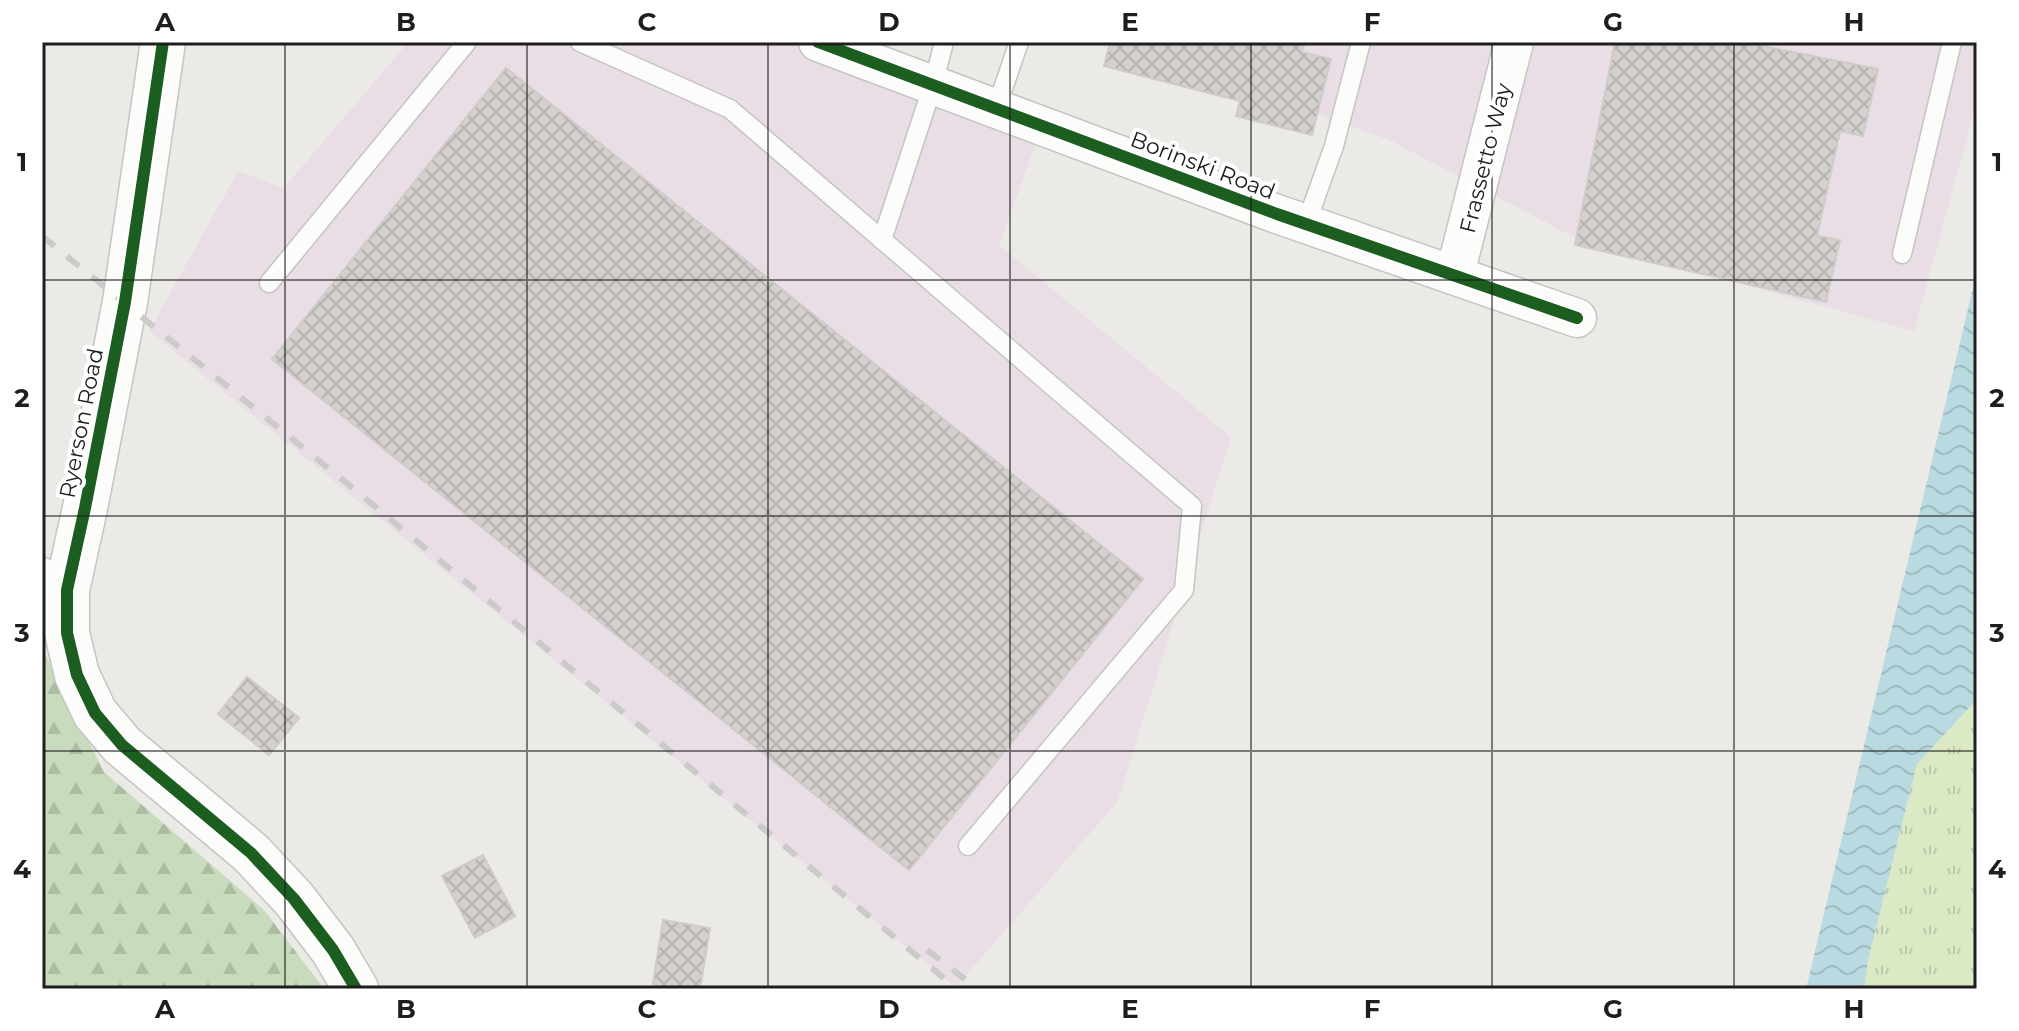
<svg xmlns="http://www.w3.org/2000/svg" width="2019" height="1031" font-family="Montserrat,sans-serif">
<style>
.industrial{fill:#eadee6}
.grass{fill:url(#grass-tufts)}
.forest{fill:url(#forest-firs)}
.water{fill:url(#water-waves)}
.building{fill:url(#building-cross-hatch);stroke:#cfcbc8;stroke-width:2}
.lines{fill:none;stroke-linecap:round;stroke-linejoin:round}
.service-casing{stroke:#c5c4c3;stroke-width:21}
.minor-casing{stroke:#c5c4c3;stroke-width:41}
.tertiary-casing{stroke:#c5c4c3;stroke-width:47}
.service{stroke:#fcfcfb;stroke-width:18}
.minor{stroke:#fcfcfb;stroke-width:38}
.tertiary{stroke:#fcfcfb;stroke-width:44}
.rail{stroke:#cacac9;stroke-width:6;stroke-dasharray:16 16;stroke-linecap:butt}
.cycleway-casing{stroke:#fff;stroke-width:17}
.cycleway{stroke:#1b5e20;stroke-width:12}
.grid{fill:none;stroke:#1e1e1e;stroke-width:2;stroke-opacity:0.55}
.labels{text-anchor:middle;stroke-width:8;stroke-linejoin:round;paint-order:stroke}
.street-label{font-size:22px;fill:#1e1e1e;stroke:#fff}
.neatline{fill:none;stroke:#1e1e1e;stroke-width:3}
.grid-label{font-size:26px;text-anchor:middle;font-weight:bold;fill:#1e1e1e}
</style>
<defs>
<pattern id="grass-tufts" width="24" height="20" patternUnits="userSpaceOnUse" patternTransform="scale(2)"><rect width="24" height="20" fill="#dbeac5"/><path d="M3 7l-1-3M5 7V3M7 7l1-3M15 17l-1-3M17 17v-4M19 17l1-3" fill="none" stroke="#bcc8a9"/></pattern>
<pattern id="forest-firs" width="22" height="20" patternUnits="userSpaceOnUse" patternTransform="scale(2)"><rect width="22" height="20" fill="#c8dbbc"/><path d="M5 1l3.5 6h-7zM16 11l3.5 6h-7z" fill="#abbca1"/></pattern>
<pattern id="water-waves" width="16" height="10" patternUnits="userSpaceOnUse" patternTransform="scale(2)"><rect width="16" height="10" fill="#b9dae0"/><path d="M0 5q4-4 8 0t8 0" fill="none" stroke="#9fbbc0"/></pattern>
<pattern id="building-cross-hatch" width="8" height="8" patternUnits="userSpaceOnUse" patternTransform="scale(2)"><rect width="8" height="8" fill="#d3d0ce"/><path d="M0 0l8 8M0 8l8-8" fill="none" stroke="#b5b2b0"/></pattern>
</defs>
<rect width="100%" height="100%" fill="#eceae7"/>
<g class="industrial">
<path d="M408,42h412l223,82 -44,121 232,192 -113,364 -162,186 -807,-656 89,-160 46,17z"/>
<path d="M1115,42h862v59l-63,230 -335,-91 -190,-100z"/>
</g>
<path class="grass" d="M1977,699v290h-113l4,-29 49,-196z"/>
<path class="forest" d="M42,648l62,124 161,139 59,78h-282z"/>
<path class="water" d="M1977,271v428l-60,65 -49,196 -4,29h-58z"/>
<g class="building">
<path d="M1110,42h195l-3,10 29,7 -19,76 -76,-19 4,-15 -136,-35z"/>
<path d="M1615,42h128l135,27 -15,67 -23,-5 -23,105 23,4 -14,62 -251,-57z"/>
<path d="M506,68l637,511 -234,291 -637,-511z"/>
<path d="M247,677l52,41 -30,37 -51,-41z"/>
<path d="M483,855l32,61 -40,22 -33,-62z"/>
<path d="M663,920l47,8 -10,61h-48z"/>
</g>
<g class="lines">
<g class="service-casing">
<g id="service">
<path d="M580,42l150,67 462,397 -8,84 -216,256"/>
<path d="M996,109l23,-67"/>
<path d="M1306,224l28,-78 27,-104"/>
<path d="M882,240l51,-155 11,-43"/>
<path d="M1902,254l50,-212"/>
<path d="M269,283l198,-241"/>
</g>
</g>
<g class="minor-casing">
<g id="minor">
<path d="M818,42l459,172 300,104"/>
<path d="M1455,274l59,-232"/>
<path d="M42,577l25,13"/>
</g>
</g>
<g class="tertiary-casing">
<path id="tertiary" d="M163,42l-38,260 -40,206 -18,82v43l10,42 18,38 27,32 129,108 43,46 39,51 23,39"/>
</g>
<use href="#service" class="service"/>
<use href="#minor" class="minor"/>
<use href="#tertiary" class="tertiary"/>
<g class="rail">
<path d="M42,236l307,249 608,504"/>
<path d="M927,950l51,39"/>
</g>
<g class="cycleway-casing">
<g id="cycleway">
<path d="M163,42l-38,260 -40,206 -18,82v43l10,42 18,38 27,32 129,108 43,46 39,51 23,39"/>
<path d="M818,42l459,172 300,104"/>
</g>
</g>
<use href="#cycleway" class="cycleway"/>
</g>
<path class="grid" d="M285,42v947M527,42v947M768,42v947M1010,42v947M1251,42v947M1492,42v947M1734,42v947M42,280h1935M42,516h1935M42,751h1935"/>
<g class="labels">
<g class="street-label">
<text transform="translate(1485 158) rotate(-76)" y="8">Frassetto Way</text>
<text transform="translate(1203 165) rotate(21)" y="8">Borinski Road</text>
<text transform="translate(81 423) rotate(-79)" y="8">Ryerson Road</text>
</g>
</g>
<rect width="2019" height="1031" fill="none" stroke="#ffffff" stroke-width="88"/>
<rect x="44" y="44" width="1931" height="943" class="neatline"/>
<g class="grid-label">
<text x="165" y="31">A</text>
<text x="406" y="31">B</text>
<text x="647" y="31">C</text>
<text x="889" y="31">D</text>
<text x="1130" y="31">E</text>
<text x="1372" y="31">F</text>
<text x="1613" y="31">G</text>
<text x="1854" y="31">H</text>
<text x="22" y="171">1</text>
<text x="1997" y="171">1</text>
<text x="22" y="407">2</text>
<text x="1997" y="407">2</text>
<text x="22" y="642">3</text>
<text x="1997" y="642">3</text>
<text x="22" y="878">4</text>
<text x="1997" y="878">4</text>
<text x="165" y="1018">A</text>
<text x="406" y="1018">B</text>
<text x="647" y="1018">C</text>
<text x="889" y="1018">D</text>
<text x="1130" y="1018">E</text>
<text x="1372" y="1018">F</text>
<text x="1613" y="1018">G</text>
<text x="1854" y="1018">H</text>
</g>
</svg>
